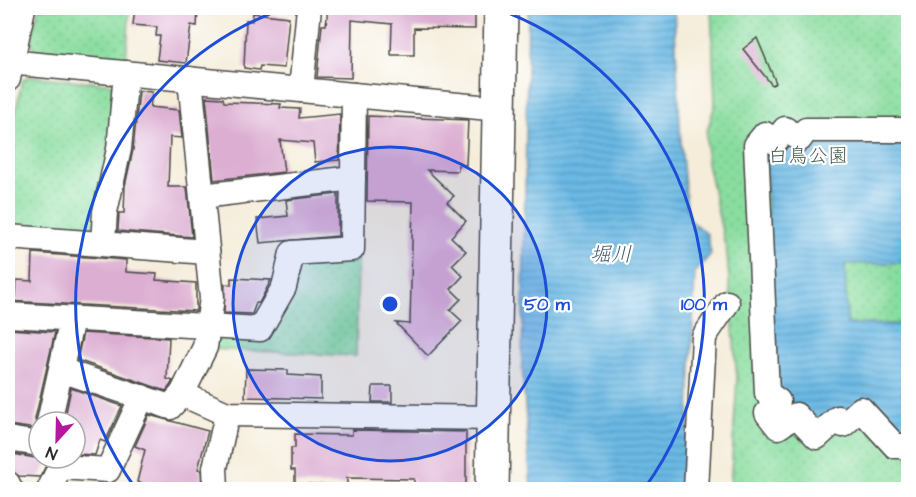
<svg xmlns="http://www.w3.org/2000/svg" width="916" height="497" font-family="'Architects Daughter','Klee One',sans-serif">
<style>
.park{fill:url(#park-dots);stroke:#5a8465;stroke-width:1.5}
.water{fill:url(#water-rules);stroke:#4a7288;stroke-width:1.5}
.building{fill:#dcaed2}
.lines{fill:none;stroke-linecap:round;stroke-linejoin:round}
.street-casing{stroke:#494845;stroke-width:27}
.secondary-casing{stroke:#494845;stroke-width:36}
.street{stroke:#fff;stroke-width:24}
.secondary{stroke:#fff;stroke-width:33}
.ring{fill:none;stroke:#1d4ed8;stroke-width:3}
.labels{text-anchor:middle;stroke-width:4.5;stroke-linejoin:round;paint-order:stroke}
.park-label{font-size:20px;fill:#47604e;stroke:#fff}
.water-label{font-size:21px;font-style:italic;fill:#415d6c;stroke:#fff}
.centre{fill:#1d4ed8;stroke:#fff;stroke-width:3}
.ring-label{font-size:18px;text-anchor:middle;font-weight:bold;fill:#1d4ed8;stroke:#fff;stroke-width:4.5;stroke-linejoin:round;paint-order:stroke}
</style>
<defs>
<pattern id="park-dots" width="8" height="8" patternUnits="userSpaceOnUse" patternTransform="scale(1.5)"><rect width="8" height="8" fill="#89dd9f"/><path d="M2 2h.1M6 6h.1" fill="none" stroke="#76be89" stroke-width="1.8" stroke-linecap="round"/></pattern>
<pattern id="water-rules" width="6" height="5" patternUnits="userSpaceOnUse" patternTransform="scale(1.5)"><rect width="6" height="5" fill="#6ab9e5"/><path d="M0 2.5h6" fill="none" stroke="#5797ba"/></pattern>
</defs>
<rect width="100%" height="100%" fill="#fff"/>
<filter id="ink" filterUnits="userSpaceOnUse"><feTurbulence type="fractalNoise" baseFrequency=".0167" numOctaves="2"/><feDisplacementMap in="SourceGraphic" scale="12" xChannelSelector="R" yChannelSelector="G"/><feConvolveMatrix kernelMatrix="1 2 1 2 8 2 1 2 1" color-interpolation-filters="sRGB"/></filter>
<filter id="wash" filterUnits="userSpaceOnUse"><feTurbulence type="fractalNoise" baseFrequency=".008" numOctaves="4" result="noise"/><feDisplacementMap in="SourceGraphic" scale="24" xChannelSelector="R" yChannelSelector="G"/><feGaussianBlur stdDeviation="1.35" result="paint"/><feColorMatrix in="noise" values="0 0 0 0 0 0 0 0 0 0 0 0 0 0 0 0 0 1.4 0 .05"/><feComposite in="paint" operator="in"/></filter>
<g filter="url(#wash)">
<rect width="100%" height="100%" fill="#f5edda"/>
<g class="park">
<path d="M38,8h92l-4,52 -90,-9 -5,-8z"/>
<path d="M711,8h197v481h-178l7,-109 -10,-126 -20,-91 -1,-29 9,-29z"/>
<path d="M30,76l82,8 6,7 -21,140 -7,6 -82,-7v-81l14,-68z"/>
<path d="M358,256l-2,100 -145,-7 9,-15 43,2 33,-72z"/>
</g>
<g class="water">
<path d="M528,8h146l7,136 6,65 4,12 16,13 4,20 -16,18 -9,217h-155l-9,-124z"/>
<path d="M809,135l99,1v127l-63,1 2,60h61v118l-46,-39 -46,29 -36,-10 -9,-31 -5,-250z"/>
</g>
<g id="blocks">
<g class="building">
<path d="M135,8l63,1 -1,17 -6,-1 -5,38 -29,-3 3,-24h-4l1,-9 -24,-2z"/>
<path d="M328,8h147v21l-61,-1v27h-23l1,-31 -40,-4 -1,58 -34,-1 5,-52h4z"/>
<path d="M253,13l36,4 -5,51 -24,-2 -1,4 -15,-2 2,-48 6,1z"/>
<path d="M757,38l19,45 -4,2 -29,-36z"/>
<path d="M139,91l13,1 -2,15 29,3 3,28 -12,-1 -2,50h19l5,50 -74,-6 1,-18h5l1,-27 8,-36z"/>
<path d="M206,97l17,1 1,4 57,2 -1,4 20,1 -1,9 41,-4 -1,46 -24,2 -2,-19 -33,-3 4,32 -70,8z"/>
<path d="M368,116l100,4 -2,45h-8v6l-31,-1 27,26 -7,6 19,19 -15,16 15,14 -14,14 11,11 -12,13 10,10 -11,11 12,11 -34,35 -32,-33 14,1 3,-122 -46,-1z"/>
<path d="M338,194v42l-78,7 -3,-24 31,-3 -2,-16z"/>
<path d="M33,253l93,7v12l31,2 -1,6 40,3v28l-188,-10v-7l8,1 1,-15 15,1z"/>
<path d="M231,278l40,2 -12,23h-3l-4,11 -28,-1 1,-29 6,1z"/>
<path d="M8,329l47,3 -20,87 2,10 -29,-4z"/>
<path d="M83,333l86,5 -2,41 6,2 -3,5 -4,5 -89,-31z"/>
<path d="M246,369l42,1v5l33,2v22l-76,-2z"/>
<path d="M373,386h19v16h-20z"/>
<path d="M71,388l51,18 -17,36 -5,-2 -5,15 -20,-1v-32h-11z"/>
<path d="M149,415l59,16 -10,38 3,1 1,19h-38l-27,-7 8,-32 -10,-4z"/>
<path d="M352,430l114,2v57h-52v-10l-67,-1v7l-52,-1v-14h-4v-22h4v-14l57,1z"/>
<path d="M8,453l27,5h15l-10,19 -21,-1 -11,-6z"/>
</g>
</g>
</g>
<g filter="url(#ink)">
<use href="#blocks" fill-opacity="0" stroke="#494845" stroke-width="1.5"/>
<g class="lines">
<g class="street-casing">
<g id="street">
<path d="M8,62l492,47"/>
<path d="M8,79l15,-71"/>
<path d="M190,79l22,219 -7,49 -23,47 45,20 267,4"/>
<path d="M301,90l8,-82"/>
<path d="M908,130h-102l-6,9 -15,-10 -10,13 -10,-8 -9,11 11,248 11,8 -11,12 11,14 18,-12 21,22 21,-19 5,7 18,-16 34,37h13"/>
<path d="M202,196l151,-18"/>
<path d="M8,237l199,15"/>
<path d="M103,243l2,-31 14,-63 7,-76"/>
<path d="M8,315l252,14 24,-42 8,-34 60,-4 2,-154"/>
<path d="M61,370l109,37 12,-13"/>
<path d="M49,422l23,-103"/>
<path d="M8,439l31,5"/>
<path d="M8,484l3,6"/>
<path d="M49,490l11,-23 48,3 34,-73"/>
<path d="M216,490l-1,-22 12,-54"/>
<path d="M696,490l8,-153 23,-34"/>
</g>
</g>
<g class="secondary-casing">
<path id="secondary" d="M492,490l9,-482"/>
</g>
<use href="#street" class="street"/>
<use href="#secondary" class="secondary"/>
</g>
</g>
<circle cx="390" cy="304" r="157" fill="#1d4ed8" fill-opacity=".12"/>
<g class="ring">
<circle cx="390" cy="304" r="157"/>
<path d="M136 489A314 314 0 0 1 285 8M495 8A314 314 0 0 1 644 489"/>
</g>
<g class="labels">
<g class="park-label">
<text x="808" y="162">白鳥公園</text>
</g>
<g class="water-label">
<text x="611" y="261">堀川</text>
</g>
</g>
<circle cx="390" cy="304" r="9" class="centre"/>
<g class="ring-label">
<text x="547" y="310">50 m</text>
<text x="704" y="310">100 m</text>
</g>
<rect width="916" height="497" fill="none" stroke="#fff" stroke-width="30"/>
<g transform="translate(57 440) rotate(202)"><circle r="28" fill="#ffffff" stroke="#aaaaaa" stroke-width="1.5"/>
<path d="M0-4.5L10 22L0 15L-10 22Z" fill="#b5179e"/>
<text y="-9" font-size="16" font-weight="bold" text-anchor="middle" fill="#2b2b2b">N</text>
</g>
</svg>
